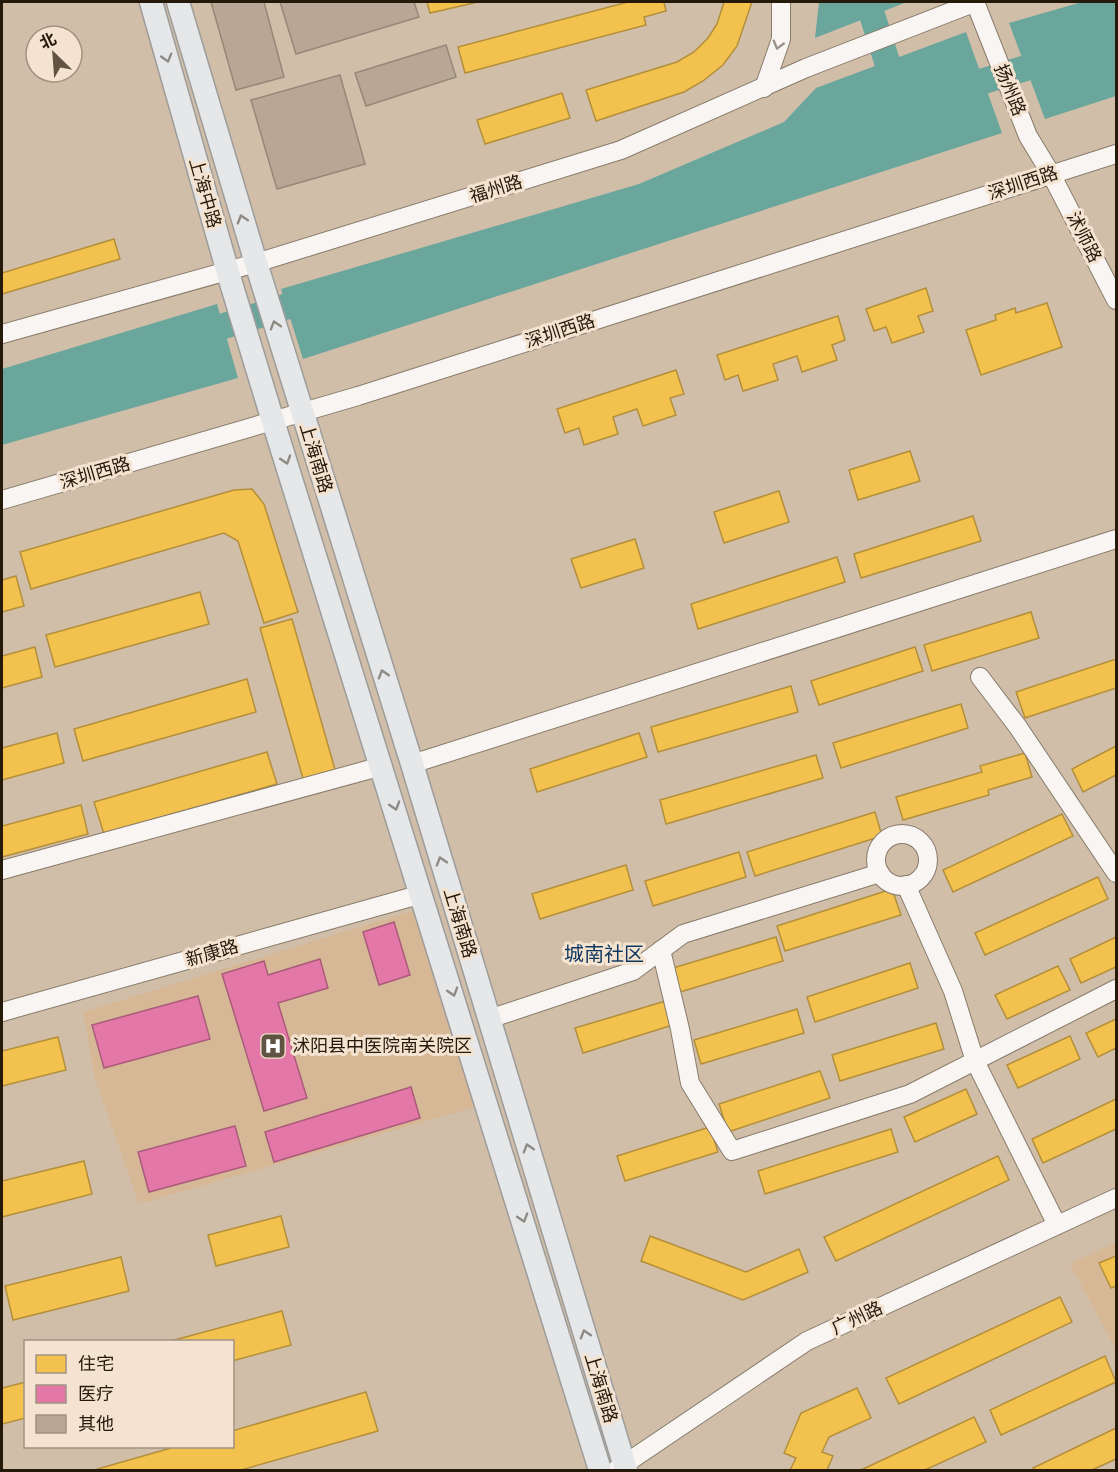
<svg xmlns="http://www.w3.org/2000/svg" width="1118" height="1472" font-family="Karla,'Noto Sans SC',sans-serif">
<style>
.built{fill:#d6b897}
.water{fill:#6aa69c}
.homes{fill:#f2c14e;stroke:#b48f3a;stroke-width:1.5}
.health{fill:#e377a8;stroke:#aa5b79;stroke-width:1.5}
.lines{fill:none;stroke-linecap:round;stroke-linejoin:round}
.river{stroke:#6aa69c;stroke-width:26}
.building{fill:#b8a794;stroke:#968878;stroke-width:1.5}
.minor-casing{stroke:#877a6a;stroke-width:20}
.major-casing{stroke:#9d9c9a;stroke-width:25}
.minor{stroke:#f8f5f2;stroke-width:18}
.major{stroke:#e5e7e8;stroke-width:22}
.oneway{stroke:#99928a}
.oneway2{stroke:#8f8a84}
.labels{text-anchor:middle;stroke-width:6;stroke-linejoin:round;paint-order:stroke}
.street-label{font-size:18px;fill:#25190a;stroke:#f4e3d0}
.poi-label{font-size:18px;fill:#25190a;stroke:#f4e3d0;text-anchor:start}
.neighbourhood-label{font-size:20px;fill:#0f375d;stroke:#f4e3d0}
</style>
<rect width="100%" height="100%" fill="#d0bea9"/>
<g class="built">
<path d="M415,910l60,197 -336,97 -44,-125 -12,-67z"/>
<path d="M1116,1242v108l-46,-86z"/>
</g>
<g class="water">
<path d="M819,2h88l-92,36z"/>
<path d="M1082,2h34v94l-71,23 -36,-96z"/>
<path d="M966,32l36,101 -699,226 -22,-70 358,-105 145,-62 32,-34z"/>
<path d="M217,304l21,74 -236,67v-76z"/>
</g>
<g class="homes">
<path d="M427,2h51l-48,11z"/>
<path d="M628,2h36l2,9 -22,6 2,8 -181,48 -7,-26z"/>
<path d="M724,2h28l-15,44 -14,19 -20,16 -19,11 -88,29 -10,-31 91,-28 17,-10 14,-14 9,-14z"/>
<path d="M562,93l8,25 -85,26 -8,-24z"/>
<path d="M114,239l6,20 -118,35v-21z"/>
<path d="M926,288l7,23 -15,5 6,16 -32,11 -6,-16 -12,4 -8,-22z"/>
<path d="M1047,303l15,44 -81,28 -15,-45 30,-10 -1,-5 20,-7 1,5z"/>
<path d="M838,316l7,24 -13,5 5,15 -35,12 -5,-16 -24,8 5,16 -35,11 -5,-16 -13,5 -8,-25z"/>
<path d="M676,370l8,24 -14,4 6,17 -33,11 -6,-17 -24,8 5,17 -34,11 -5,-17 -14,5 -8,-24z"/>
<path d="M910,451l10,30 -62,19 -9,-30z"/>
<path d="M252,489l12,15 34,108 -34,11 -26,-82 -14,-8 -193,56 -11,-37 214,-62z"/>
<path d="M779,491l10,31 -65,21 -10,-31z"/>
<path d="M973,516l8,25 -120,37 -7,-24z"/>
<path d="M635,539l9,29 -63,20 -10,-29z"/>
<path d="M837,557l8,25 -147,47 -7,-25z"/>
<path d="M16,576l8,30 -22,6v-32z"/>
<path d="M200,592l9,32 -154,43 -9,-32z"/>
<path d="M1031,612l8,26 -107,33 -8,-26z"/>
<path d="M292,619l44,154 -32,9 -44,-154z"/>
<path d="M35,647l7,30 -40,11v-32z"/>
<path d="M915,647l8,24 -104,34 -8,-24z"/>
<path d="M1116,659v29l-91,30 -9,-26z"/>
<path d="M247,679l9,33 -173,49 -9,-32z"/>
<path d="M791,686l7,26 -140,40 -7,-25z"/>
<path d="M961,704l7,24 -127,40 -8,-25z"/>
<path d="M57,733l7,30 -62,17v-32z"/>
<path d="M639,733l8,24 -110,35 -7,-23z"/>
<path d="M1116,746v29l-33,17 -11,-23z"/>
<path d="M267,752l10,32 -173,50 -10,-32z"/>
<path d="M1025,753l7,24 -44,13 1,5 -86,25 -7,-23 86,-25 -2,-6z"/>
<path d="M816,755l7,23 -157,46 -6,-24z"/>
<path d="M81,805l7,29 -86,23v-31z"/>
<path d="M875,812l7,24 -127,40 -8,-24z"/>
<path d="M1062,814l11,22 -120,56 -10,-22z"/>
<path d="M739,852l7,25 -93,29 -8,-25z"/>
<path d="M626,865l7,25 -93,29 -8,-25z"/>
<path d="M1098,877l10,22 -123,56 -10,-22z"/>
<path d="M892,889l9,26 -116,36 -8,-25z"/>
<path d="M776,937l7,24 -103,31 -7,-24z"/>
<path d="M1116,937v30l-35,16 -11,-24z"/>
<path d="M910,963l8,25 -103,34 -8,-25z"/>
<path d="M1058,966l12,24 -63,29 -12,-24z"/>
<path d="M669,1000l7,24 -93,29 -8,-25z"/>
<path d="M797,1009l7,24 -103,31 -7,-24z"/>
<path d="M1116,1019v29l-18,9 -12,-24z"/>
<path d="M936,1023l8,26 -104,32 -8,-26z"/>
<path d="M1070,1036l10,23 -62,29 -11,-23z"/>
<path d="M58,1037l8,33 -64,16v-35z"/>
<path d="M820,1071l10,27 -102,34 -9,-28z"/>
<path d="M966,1089l11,25 -62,28 -11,-25z"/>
<path d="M1116,1099v30l-73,34 -11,-24z"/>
<path d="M710,1127l8,25 -93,29 -8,-25z"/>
<path d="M891,1129l7,23 -133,42 -7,-23z"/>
<path d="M998,1156l11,24 -173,81 -12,-24z"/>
<path d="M84,1161l8,33 -90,23v-36z"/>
<path d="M281,1216l8,31 -73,19 -8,-31z"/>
<path d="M650,1236l96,36 53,-23 9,23 -65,28 -102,-39z"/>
<path d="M1116,1256v30l-5,2 -12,-25z"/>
<path d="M121,1257l8,34 -116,29 -8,-34z"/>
<path d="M1060,1297l12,25 -173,82 -13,-26z"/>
<path d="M282,1311l9,34 -59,16v-19h-65z"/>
<path d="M1105,1356l11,26 -115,53 -11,-25z"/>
<path d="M26,1382v36l-24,6v-36z"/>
<path d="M857,1388l14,30 -42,19 -7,15 11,4 -6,14h-37l6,-12 -12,-5 17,-40z"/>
<path d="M366,1392l12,39 -137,39h-147l84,-24h54v-15z"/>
<path d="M974,1417l12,25 -61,28h-64z"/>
<path d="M1116,1428v31l-24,11h-57l-2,-2z"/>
</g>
<g class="health">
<path d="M394,922l16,53 -31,10 -16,-53z"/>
<path d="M320,959l8,29 -50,15 29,95 -43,13 -42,-137 42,-13 4,14z"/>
<path d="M198,996l12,43 -106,29 -12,-43z"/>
<path d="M411,1087l9,31 -146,44 -9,-30z"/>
<path d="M235,1126l11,40 -97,26 -11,-40z"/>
</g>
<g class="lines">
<g class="river">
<path d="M868,2l29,91"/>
<path d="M952,91l164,-51"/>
<path d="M192,336l128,-40"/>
</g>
</g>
<g class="building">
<path d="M211,2h53l20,75 -48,13z"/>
<path d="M280,2h134l5,15 -123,37z"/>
<path d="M446,45l10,32 -90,29 -11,-33z"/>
<path d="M340,75l25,89 -88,25 -26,-89z"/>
</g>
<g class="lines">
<g class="minor-casing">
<g id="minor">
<path d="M975,2l53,134 23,38 65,126"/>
<path d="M764,88l17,-49v-37"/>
<path d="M2,334l254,-71 365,-113 185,-82 170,-66"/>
<path d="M2,500l356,-104 758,-242"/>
<path d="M980,677l38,50 98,146"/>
<path d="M412,764l704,-225"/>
<circle cx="902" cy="860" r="26"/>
<path d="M2,870l380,-104"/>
<path d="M906,885l47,106 22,70 82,164"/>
<path d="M661,950l19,79 10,54 42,68 178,-57 206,-105"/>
<path d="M2,1012l420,-118"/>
<path d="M489,1019l144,-48 50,-37 197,-61"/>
<path d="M616,1470l191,-129 309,-143"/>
</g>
</g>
<g class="major-casing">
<g id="major">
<path d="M151,2l80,281 42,138 327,1049"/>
<path d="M178,2l78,261 156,501 214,706"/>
</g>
</g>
<use href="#minor" class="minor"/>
<use href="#major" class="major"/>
</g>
<defs><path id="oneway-chevron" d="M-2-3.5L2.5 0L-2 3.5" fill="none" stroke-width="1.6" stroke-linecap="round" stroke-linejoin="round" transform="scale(1.5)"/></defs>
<use class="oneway" href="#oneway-chevron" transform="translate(778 45) rotate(106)"/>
<g class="oneway2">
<use href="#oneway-chevron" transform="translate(167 58) rotate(74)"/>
<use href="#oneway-chevron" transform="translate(242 219) rotate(-107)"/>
<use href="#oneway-chevron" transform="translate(275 325) rotate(-107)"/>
<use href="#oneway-chevron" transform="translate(286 460) rotate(72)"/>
<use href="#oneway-chevron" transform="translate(383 674) rotate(-107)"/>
<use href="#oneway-chevron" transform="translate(395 806) rotate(73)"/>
<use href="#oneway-chevron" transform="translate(441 861) rotate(-107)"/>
<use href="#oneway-chevron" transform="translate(453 992) rotate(73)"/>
<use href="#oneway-chevron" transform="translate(528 1148) rotate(-107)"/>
<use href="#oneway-chevron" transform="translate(523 1218) rotate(73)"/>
<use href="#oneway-chevron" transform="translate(585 1334) rotate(-107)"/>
</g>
<defs>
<g id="hospital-square" transform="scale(1.35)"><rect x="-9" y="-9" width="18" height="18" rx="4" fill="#615342" stroke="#f4e3d0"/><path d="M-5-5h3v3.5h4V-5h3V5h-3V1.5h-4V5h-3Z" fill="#fff"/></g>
</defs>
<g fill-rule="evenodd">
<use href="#hospital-square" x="273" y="1046"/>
</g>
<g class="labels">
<g class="street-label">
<text transform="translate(1010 90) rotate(68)" y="6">扬州路</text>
<text transform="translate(1023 183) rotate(-18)" y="6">深圳西路</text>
<text transform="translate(496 189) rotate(-17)" y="6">福州路</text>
<text transform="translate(205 193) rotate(74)" y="6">上海中路</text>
<text transform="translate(1084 237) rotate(63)" y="6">沭师路</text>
<text transform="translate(560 331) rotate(-18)" y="6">深圳西路</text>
<text transform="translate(316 458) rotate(73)" y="6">上海南路</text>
<text transform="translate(95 473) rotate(-16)" y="6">深圳西路</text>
<text transform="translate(460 923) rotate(73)" y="6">上海南路</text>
<text transform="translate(212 953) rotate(-16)" y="6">新康路</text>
<text transform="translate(857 1318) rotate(-25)" y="6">广州路</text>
<text transform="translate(601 1388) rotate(73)" y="6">上海南路</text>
</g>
<g class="poi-label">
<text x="292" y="1052">沭阳县中医院南关院区</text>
</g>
<g class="neighbourhood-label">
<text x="604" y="961">城南社区</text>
</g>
</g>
<rect width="1118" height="1472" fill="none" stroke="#25190a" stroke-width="6"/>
<rect x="24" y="1340" width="210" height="108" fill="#f4e3d0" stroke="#a19281" stroke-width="1.5"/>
<rect x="36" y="1355" width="30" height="18" fill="#f2c14e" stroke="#a19281" stroke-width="1.5"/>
<text x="78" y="1370" font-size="18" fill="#25190a">住宅</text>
<rect x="36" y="1385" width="30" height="18" fill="#e377a8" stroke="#a19281" stroke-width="1.5"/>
<text x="78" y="1400" font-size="18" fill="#25190a">医疗</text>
<rect x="36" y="1415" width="30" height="18" fill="#b8a794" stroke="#a19281" stroke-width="1.5"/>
<text x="78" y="1430" font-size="18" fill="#25190a">其他</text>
<g transform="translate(54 54) rotate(335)"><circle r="28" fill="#f4e3d0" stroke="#a19281" stroke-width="1.5"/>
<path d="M0-4.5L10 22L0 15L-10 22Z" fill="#615342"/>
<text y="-9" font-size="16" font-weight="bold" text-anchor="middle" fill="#25190a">北</text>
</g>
</svg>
